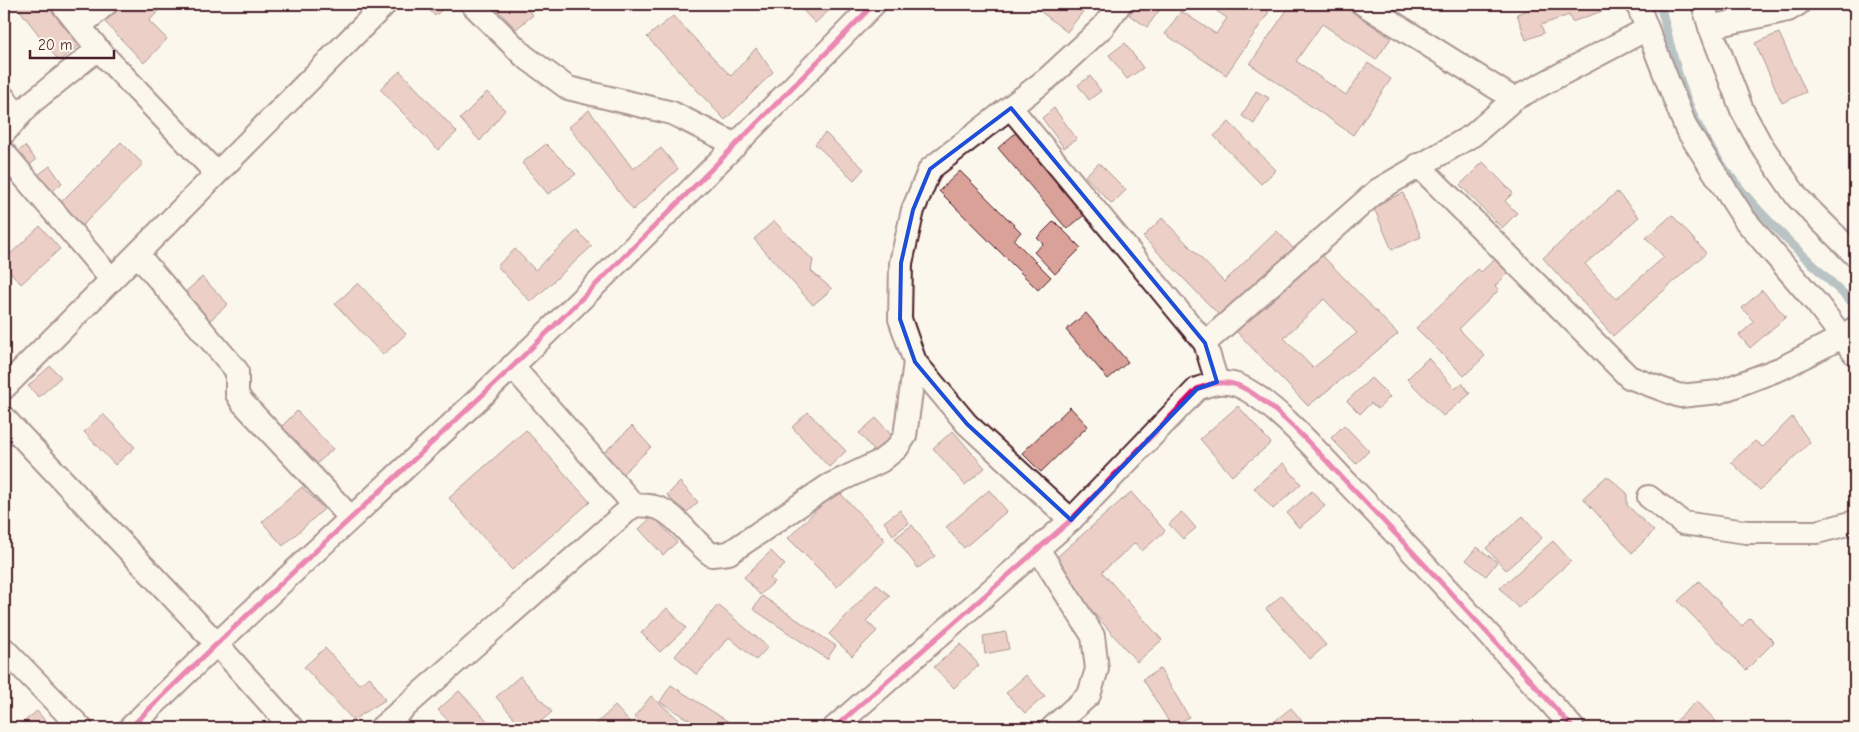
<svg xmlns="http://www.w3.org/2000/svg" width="1859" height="732" font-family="'Comic Neue',sans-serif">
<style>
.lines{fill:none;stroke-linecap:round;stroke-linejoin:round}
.stream{stroke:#678492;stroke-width:9}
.building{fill:#daa199;stroke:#4a1f2b;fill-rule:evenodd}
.street-casing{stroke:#4a1f2b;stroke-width:26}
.street{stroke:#fbf7ec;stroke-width:22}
.cycleway-casing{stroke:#fbf7ec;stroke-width:8}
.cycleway{stroke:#d6006c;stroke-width:5}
.marked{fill:none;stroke:#1d4ed8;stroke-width:4;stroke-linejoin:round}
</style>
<rect width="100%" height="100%" fill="#fbf7ec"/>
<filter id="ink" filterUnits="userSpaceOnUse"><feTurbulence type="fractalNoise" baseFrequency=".02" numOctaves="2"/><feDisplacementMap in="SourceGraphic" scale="10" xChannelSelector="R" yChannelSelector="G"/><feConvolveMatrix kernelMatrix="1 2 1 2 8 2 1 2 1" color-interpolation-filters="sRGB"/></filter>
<g filter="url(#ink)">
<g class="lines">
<path class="stream" d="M1660,4c10,39 18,80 36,117 33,71 104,130 159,184"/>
</g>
<g class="building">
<path d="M15,4h37l30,39 -23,18z"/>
<path d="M120,4h45l-16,17 18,18 -23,24 -41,-43z"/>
<path d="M424,4h24l-13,12z"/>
<path d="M492,4h30l11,11 -17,14z"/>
<path d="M797,4h39l-21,19z"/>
<path d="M1031,4h58l-22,28z"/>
<path d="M1137,4h27l-17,23 -18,-12z"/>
<path d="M1206,4h52l11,8 -43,63 -61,-41 16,-23 35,23 11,-16z"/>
<path d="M1291,4h50l50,34 -15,22 -54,-36 -26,37 50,34 22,-32 23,16 -38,56 -103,-71z"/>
<path d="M1544,4h55l3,7 -30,11 -3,-7 -28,10 3,8 -18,7 -9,-26z"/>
<path d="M1732,4h23l-17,10z"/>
<path d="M673,16l58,60 25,-28 17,24 -48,48 -78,-83z"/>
<path d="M1779,33l27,59 -24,11 -27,-60z"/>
<path d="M1125,43l18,25 -16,11 -18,-24z"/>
<path d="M400,71l57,61 -19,18 -58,-61z"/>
<path d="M1090,76l11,15 -12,9 -11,-15z"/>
<path d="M1256,91l13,7 -15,26 -12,-8z"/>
<path d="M487,92l18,18 -25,31 -20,-22z"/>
<path d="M1054,108l23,31 -13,9 -22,-30z"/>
<path d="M589,110l44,59 28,-21 17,21 -45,41 -64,-83z"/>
<path d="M1229,122l47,48 -15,14 -47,-48z"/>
<path d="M1019,130l69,82 -21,17 -69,-81z"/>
<path d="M825,133l39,36 -10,11 -39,-36z"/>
<path d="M121,142l22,22 -64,65 -23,-22z"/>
<path d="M546,144l30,30 -28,20 -26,-31z"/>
<path d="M25,146l11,14 -14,11 -11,-14z"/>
<path d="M1483,162l30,31 -8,8 12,12 -15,15 -42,-43z"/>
<path d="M1099,163l27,27 -14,14 -27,-28z"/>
<path d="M50,166l12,17 -14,12 -14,-17z"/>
<path d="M960,171l61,61 -7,8 37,37 -13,13 -99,-99z"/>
<path d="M1617,192l22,25 -54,47 31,35 48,-42 -18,-19 26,-23 34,38 -93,83 -70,-78z"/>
<path d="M1403,193l18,44 -29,13 -19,-44z"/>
<path d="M1162,218l62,64 53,-51 19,20 -72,69 -81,-83z"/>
<path d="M774,221l39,39 -2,11 21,18 -19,16 -59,-66z"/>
<path d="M1054,221l27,27 -26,26 -21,-22 9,-8 -6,-6z"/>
<path d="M40,226l20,23 -39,35 -17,-19v-5z"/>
<path d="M577,231l15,15 -61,56 -34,-36 18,-17 20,21z"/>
<path d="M1318,251l80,83 -90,72 -73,-76zM1324,299l33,34 -44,35 -29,-30z"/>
<path d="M1496,258l14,13 -15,15 4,4 -40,39 26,27 -21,20 -48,-48 62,-59 3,3z"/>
<path d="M202,277l26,27 -22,20 -25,-28z"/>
<path d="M358,283l48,51 -23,21 -48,-51z"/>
<path d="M1762,290l24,27 -36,31 -11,-13 15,-13 -12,-14z"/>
<path d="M1086,313l42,49 -20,17 -42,-49z"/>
<path d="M1428,358l27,31 7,-6 8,11 -27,22 -36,-37z"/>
<path d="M50,366l11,11 -22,20 -11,-11z"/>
<path d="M1371,378l19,19 -12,12 -7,-6 -11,11 -13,-13z"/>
<path d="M1238,406l33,37 -39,33 -32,-37z"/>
<path d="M1070,407l18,19 -47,46 -19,-19z"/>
<path d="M297,411l36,38 -21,19 -35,-37z"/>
<path d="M808,412l38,39 -17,16 -37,-40z"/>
<path d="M103,414l32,33 -20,18 -31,-33z"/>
<path d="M1792,417l18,25 -50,48 -29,-28 24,-21 8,6z"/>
<path d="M876,418l18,20 -18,15 -17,-20z"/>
<path d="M1344,425l25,26 -13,13 -25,-26z"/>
<path d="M632,426l19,21 -35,33 -20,-20z"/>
<path d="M526,430l64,72 -78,68 -63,-72z"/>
<path d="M953,431l32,37 -20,17 -32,-37z"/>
<path d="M1283,463l18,21 -28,25 -19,-21z"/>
<path d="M1607,476l20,17v12l27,26 -22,22 -49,-55z"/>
<path d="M680,482l18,20 -13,12 -18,-19z"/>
<path d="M302,487l22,22 -41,37 -21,-24z"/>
<path d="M837,490l48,50 -48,47 -49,-49z"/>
<path d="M989,490l18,21 -43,37 -18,-21z"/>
<path d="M1312,491l13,15 -26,22 -12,-15z"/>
<path d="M1131,492l34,39 -23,20 -7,-8 -33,29 60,68 -25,22 -87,-99z"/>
<path d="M900,510l9,13 -16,12 -9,-13z"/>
<path d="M1182,512l14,16 -13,11 -14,-15z"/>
<path d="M653,516l24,26 -14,13 -24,-26z"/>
<path d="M1523,516l19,22 -36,32 -20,-22z"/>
<path d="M912,525l23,31 -17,12 -23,-30z"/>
<path d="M1553,541l18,20 -53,47 -18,-20z"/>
<path d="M1477,547l20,15 -11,14 -20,-16z"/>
<path d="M771,551l14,14 -15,13 4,4 -14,13 -16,-18z"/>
<path d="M1699,581l43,45 8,-8 24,24 -28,28 -68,-69z"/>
<path d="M876,584l14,12 -24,25 11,10 -25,25 -23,-22z"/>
<path d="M1282,595l44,50 -16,14 -44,-50z"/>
<path d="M762,596l74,50 -9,13 -74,-50z"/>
<path d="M718,605l50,42 -12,13 -27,-23 -32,38 -22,-19z"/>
<path d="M667,608l19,20 -26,24 -19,-19z"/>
<path d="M1006,632l3,17 -24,5 -2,-18z"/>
<path d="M960,644l19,21 -25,23 -20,-21z"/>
<path d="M325,648l34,36 11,-7 15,23 -32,20 -49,-53z"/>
<path d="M1160,669l29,48 -17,10 -29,-48z"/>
<path d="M1026,675l19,21 -20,17 -19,-20z"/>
<path d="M520,676l32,36 -19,16h-10l-27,-31z"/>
<path d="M671,685l61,39 -3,4h-27l-42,-26z"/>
<path d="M459,691l35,37h-39l-17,-18z"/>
<path d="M651,696l38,32h-42l-13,-11z"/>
<path d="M1697,701l19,20 -8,7h-39z"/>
<path d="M615,706l20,22h-43z"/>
<path d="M1291,708l17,20h-42z"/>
<path d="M37,711l14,17h-35z"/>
</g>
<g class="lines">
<g class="street-casing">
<g id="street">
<path d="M62,4l36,45 118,124"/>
<path d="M472,4l52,52 44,32 104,25 64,32"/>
<path d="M1363,4l151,95"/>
<path d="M1703,4l7,23"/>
<path d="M1798,4l-10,6 -78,17 32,83 18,33 37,54 58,58"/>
<path d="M1639,8l47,120 59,92 73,85 37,49"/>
<path d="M81,25l25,-21"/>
<path d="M4,98l14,18"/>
<path d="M1011,108l194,235 12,39"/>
<path d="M4,133l27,-30 67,-54"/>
<path d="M4,153l108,127"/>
<path d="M1418,165l211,212 51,19 39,-4 63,-24 60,-31 13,-9"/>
<path d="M138,255l99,116v23l5,8 108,115"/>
<path d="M1205,343l173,-153 95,-55 41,-36 133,-70"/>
<path d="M4,388l381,-384"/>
<path d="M4,418l212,225 76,85"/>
<path d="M1649,497l34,26 63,9h71l38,-10"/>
<path d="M634,505c7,1 14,0 20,2 20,3 40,36 58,48l17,-2 99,-67 53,-25 16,-13 8,-12 10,-74"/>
<path d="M1071,520l-104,-96 -52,-62 -15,-43 1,-56 12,-53 17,-41 118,-91 55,-51 17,-23"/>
<path d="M1038,549l55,87 4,33 -8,26 -37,33"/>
<path d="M4,649l77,79"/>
<path d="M130,728c125,-124 256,-240 383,-362 122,-119 242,-240 361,-362"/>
<path d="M381,728l253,-223 -122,-139"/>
<path d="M834,728l237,-208 126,-131c13,-5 25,-9 40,-4 35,14 86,73 113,101 76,79 150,160 223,242"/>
</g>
</g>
<use href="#street" class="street"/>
<g class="cycleway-casing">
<g id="cycleway">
<path d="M130,728c125,-124 256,-240 383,-362 122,-119 242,-240 361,-362"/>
<path d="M834,728l237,-208 126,-131c13,-5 25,-9 40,-4 35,14 86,73 113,101 76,79 150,160 223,242"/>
</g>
</g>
<use href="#cycleway" class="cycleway"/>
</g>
</g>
<path d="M0 0H1859V732H0ZM1011,108l194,235 12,39 -20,7 -126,131 -104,-96 -52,-62 -15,-43 1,-56 12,-53 17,-41z" fill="#fbf7ec" fill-opacity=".55" fill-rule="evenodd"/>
<path class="marked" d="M1011,108l194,235 12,39 -20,7 -126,131 -104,-96 -52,-62 -15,-43 1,-56 12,-53 17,-41z"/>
<rect width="1859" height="732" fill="none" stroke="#fbf7ec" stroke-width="20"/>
<rect x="10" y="10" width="1839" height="712" fill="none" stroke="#4a1f2b" stroke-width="2" filter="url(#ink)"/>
<path d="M30 50v8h84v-8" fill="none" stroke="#4a1f2b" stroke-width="2.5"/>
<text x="38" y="50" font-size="15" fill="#4a1f2b" stroke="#fbf7ec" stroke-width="4" paint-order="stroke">20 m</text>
</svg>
